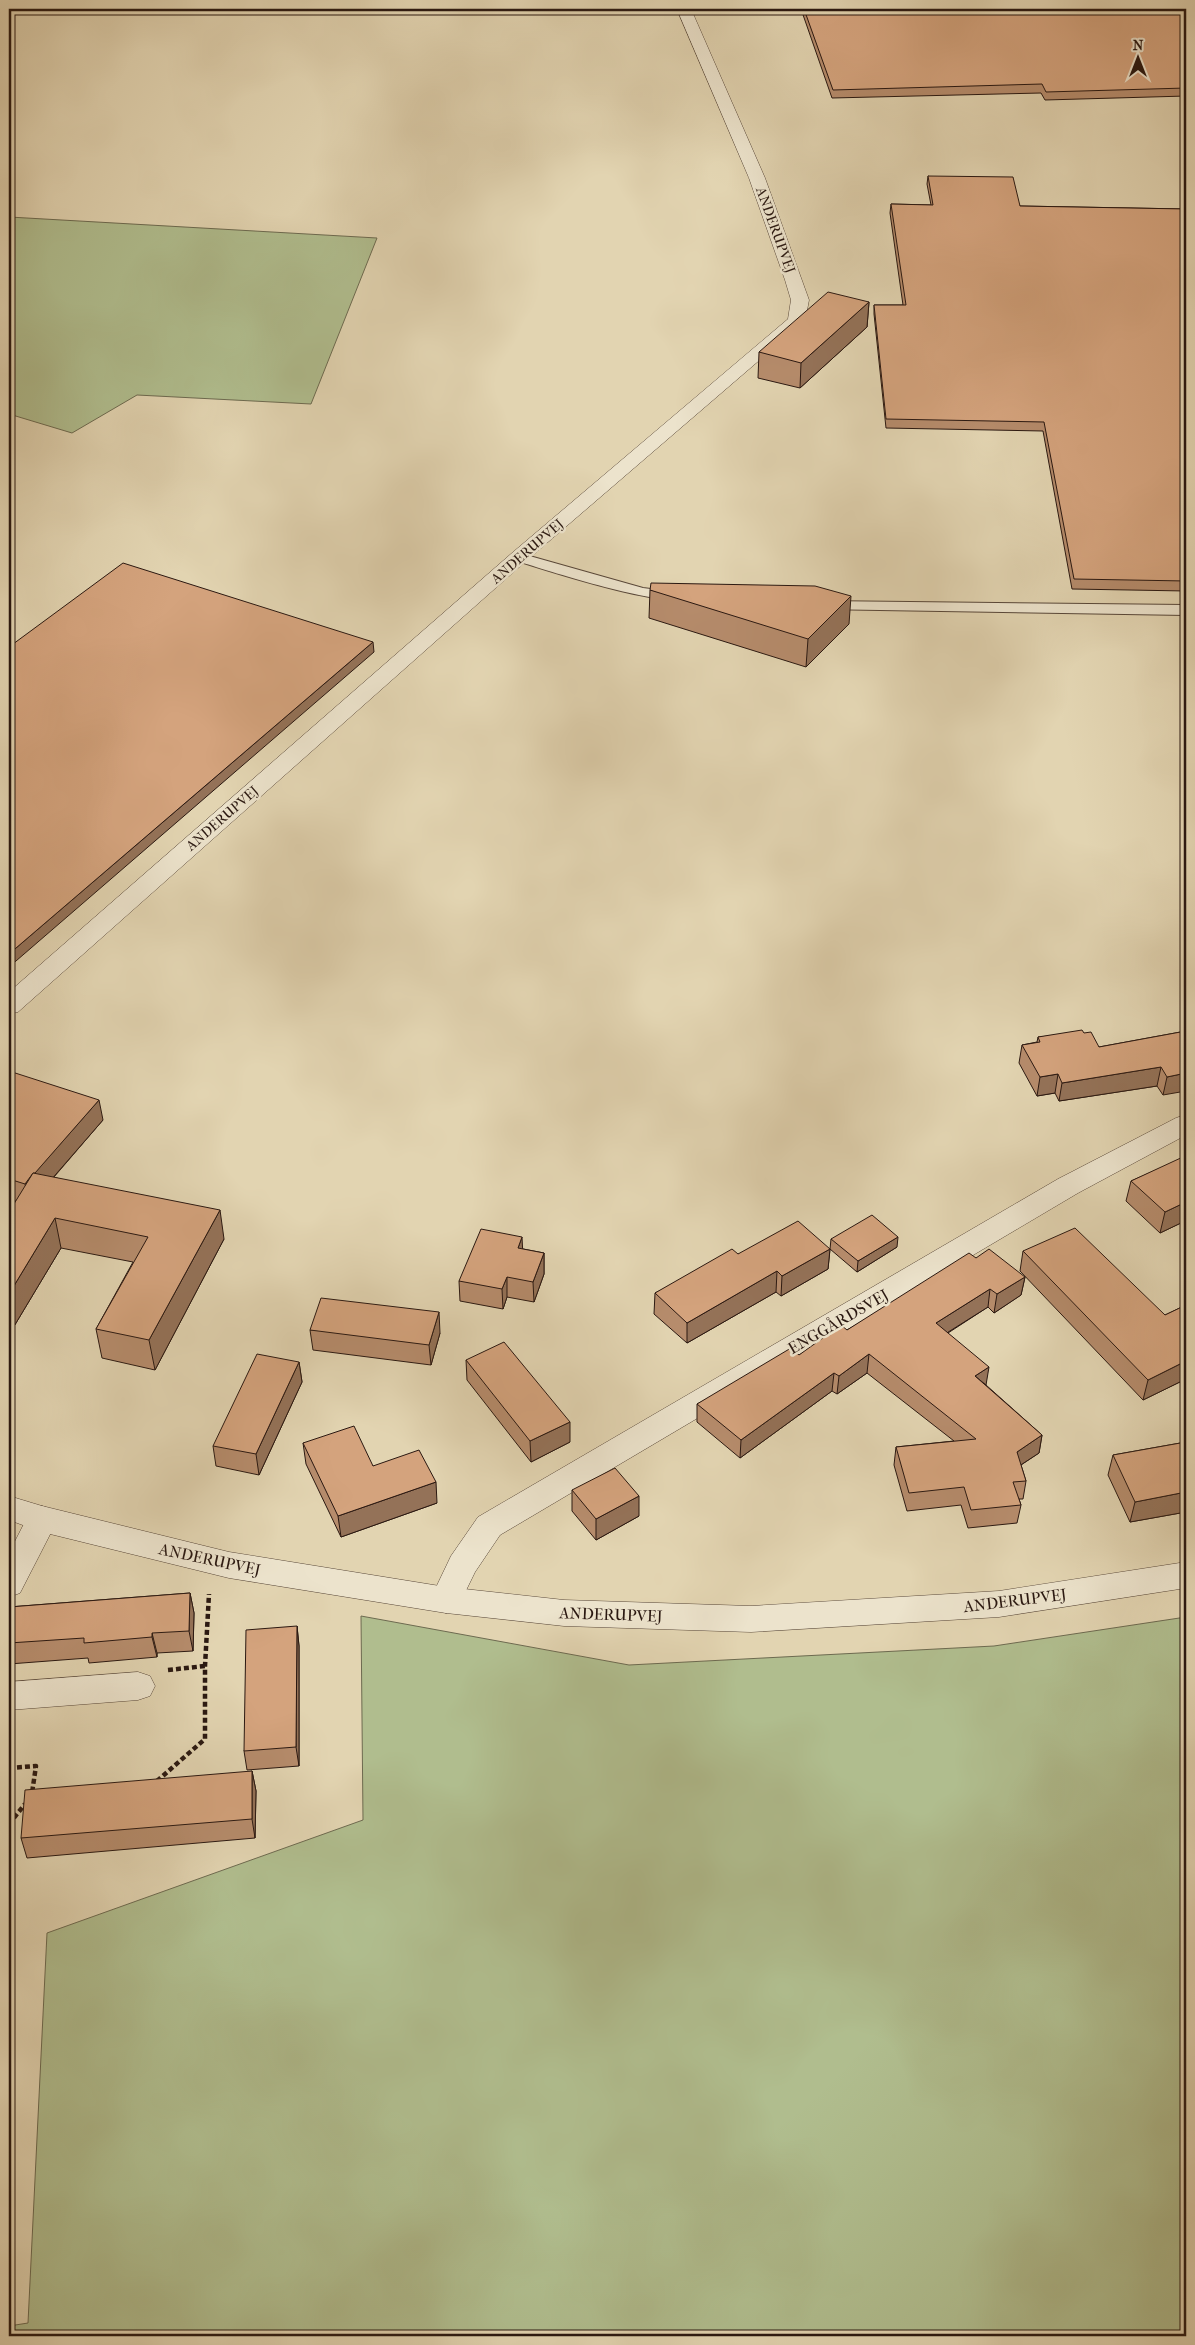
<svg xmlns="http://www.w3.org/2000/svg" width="1195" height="2345" font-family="'IM FELL French Canon',serif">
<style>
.green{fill:#b0bd8e;stroke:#6d6a50}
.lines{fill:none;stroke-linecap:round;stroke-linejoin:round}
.service-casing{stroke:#584739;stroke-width:2}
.minor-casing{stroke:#584739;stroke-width:1}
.tertiary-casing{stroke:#584739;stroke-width:1}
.path{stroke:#2a1811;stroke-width:4.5;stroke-dasharray:5 3;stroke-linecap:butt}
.service{fill:#ece3cc;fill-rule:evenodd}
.minor{fill:#ece3cc;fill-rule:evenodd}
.tertiary{fill:#ece3cc;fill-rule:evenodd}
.wall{fill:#b68c6c;stroke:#2a1811}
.shaded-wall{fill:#947258;stroke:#2a1811}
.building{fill:#d4a37d;stroke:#2a1811}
.labels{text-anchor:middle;stroke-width:5;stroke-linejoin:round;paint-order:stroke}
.far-street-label{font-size:14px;fill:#2a1811;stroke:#ece3cc}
.street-label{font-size:16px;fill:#2a1811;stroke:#ece3cc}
</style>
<rect width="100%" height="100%" fill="#e2d4b1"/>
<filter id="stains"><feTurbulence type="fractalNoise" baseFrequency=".004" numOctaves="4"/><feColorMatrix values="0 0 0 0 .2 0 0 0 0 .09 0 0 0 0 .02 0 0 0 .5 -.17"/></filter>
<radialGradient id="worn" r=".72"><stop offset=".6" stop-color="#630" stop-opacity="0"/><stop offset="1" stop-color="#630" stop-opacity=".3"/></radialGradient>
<g class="green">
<path d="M9,217l368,21 -66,166 -174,-9 -65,38 -63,-19z"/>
<path d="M361,1616l268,49 365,-19 192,-29v719h-1177v-10l19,-3 19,-390 316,-113z"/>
</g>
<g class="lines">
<g class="service-casing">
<g id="service">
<path d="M519,553l124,35 39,5 3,3c-11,16 -149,-29 -171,-36l-2,-3z"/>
<path d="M823,601l363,4v10l-368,-6 -3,-3 3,-3z"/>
</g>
</g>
<g class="minor-casing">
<g id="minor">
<path d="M677,9h14l74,169 44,122 -4,21 -279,240 -508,451 -9,2v-22l503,-439 276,-234 3,-19 -6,-20 -36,-102z"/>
<path d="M1186,1115v20l-108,58 -578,342 -25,37 -18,37 -11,4 -11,-4 -5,-9 21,-44 27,-39 580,-338 118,-61z"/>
<path d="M42,1506l11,4 5,9 -38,74 -11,4v-44l22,-43z"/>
<path d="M138,1672l12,4 5,10 -5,10 -12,4 -129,10v-28z"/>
</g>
</g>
<g class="tertiary-casing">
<path id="tertiary" d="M9,1496l33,10 187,46 217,35 118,13 187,6 248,-15 187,-29v26l-187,29 -248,15 -187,-6 -118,-13 -217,-35 -187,-46 -33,-12z"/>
</g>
<g class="path">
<path d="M168,1670l37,-4"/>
<path d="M9,1768l27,-2 -4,27"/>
<path d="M157,1781l48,-42v-73l4,-72"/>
<path d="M9,1824l16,-20"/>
</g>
<use href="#service" class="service"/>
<use href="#minor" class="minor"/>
<use href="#tertiary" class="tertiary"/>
</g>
<g class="wall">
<path d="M801,9h385v87l-141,4 -4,-7 -209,5z"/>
<path d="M928,176l92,30 166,3v382l-114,-2 -29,-158 -157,-3 -12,-114v-9h29l-13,-92 1,-9 40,1 -4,-21z"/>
<path d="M869,302l-2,25 -67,61 -42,-10 1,-26z"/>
<path d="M650,590l199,34 -43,43 -157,-49z"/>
<path d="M1186,1031l-23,64 -6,-9 -98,15 -4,-8 -18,3 -18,-33 3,-18 15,-3 1,-5 46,-4 15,14z"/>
<path d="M9,1071l94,49 -49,57 170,62 -69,131 -53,-12 -6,-29 37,-67 -72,-14 -48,80h-4v-116l7,-11 -7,-2z"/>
<path d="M1186,1157v69l-3,-4 -23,11 -34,-32 5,-20z"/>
<path d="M831,1239l66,8 -40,25 -27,-23z"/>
<path d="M523,1249l21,4v21l-10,28 -27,-5 -4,12 -43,-8 -1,-20z"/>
<path d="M830,1249l-2,20 -47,27 -5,-4 -89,51 -33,-29 1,-21 83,-39z"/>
<path d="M1023,1251l142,64 21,-10v74l-43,21 -123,-129z"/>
<path d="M976,1258l49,19 -4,18 -27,18 -6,-6 -40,26 38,52 56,50 -3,18 -18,12 5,16 -3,18h-4l2,6 -4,18 -49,5 -7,-23 -54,6 -13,-46 2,-18 58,-6 -87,-68 -30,21 -5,-3 -92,67 -43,-36v-18l102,-49 48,-25z"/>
<path d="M310,1330l130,3 -9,32 -118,-15z"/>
<path d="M466,1360l104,82 -39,20 -64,-82z"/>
<path d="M299,1362l3,20 -43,93 -43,-9 -3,-20z"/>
<path d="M1186,1442v70l-56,10 -22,-47 5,-20z"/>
<path d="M303,1443l70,23 64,37 -96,34 -35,-73z"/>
<path d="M572,1490l67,26 -43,24 -24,-29z"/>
<path d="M190,1593l4,20 -1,38 -36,2v4l-68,6 -1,-5 -79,6v-57z"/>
<path d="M297,1626l2,20v120l-52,4 -3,-19z"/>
<path d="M252,1771l4,20 -1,47 -228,20 -6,-20z"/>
</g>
<g class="shaded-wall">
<path d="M869,302l-2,25 -67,61 1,-25z"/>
<path d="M851,596l-2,28 -43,43 2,-28z"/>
<path d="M373,642l1,10 -365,315v-13z"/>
<path d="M1161,1067l-4,19 -98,15 3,-18z"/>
<path d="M1186,1073v18l-23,4 4,-18z"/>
<path d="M1058,1074l-3,19 -18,3 3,-19z"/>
<path d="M99,1100l4,20 -73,84 -5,-20z"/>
<path d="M1186,1202v5l-3,15 -23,11 5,-21z"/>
<path d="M220,1210l4,29 -69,131 -6,-30z"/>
<path d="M55,1218l6,30 -48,80 -4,-18v-16z"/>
<path d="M522,1237l1,20 -5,-9z"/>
<path d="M898,1237l-1,10 -40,25 1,-11z"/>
<path d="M830,1249l-2,20 -47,27 1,-20z"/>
<path d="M544,1253v21l-10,28 -1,-20z"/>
<path d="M777,1271l-1,21 -89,51v-20z"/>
<path d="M507,1277v20l-4,12 -1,-20z"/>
<path d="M1025,1277l-4,18 -27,18 3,-19z"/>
<path d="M990,1289l-2,18 -54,34 2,-18z"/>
<path d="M439,1312l1,21 -9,32 -2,-20z"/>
<path d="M869,1354l-2,19 -30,21 2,-18z"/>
<path d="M1186,1361v18l-43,21 5,-20z"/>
<path d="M299,1362l3,20 -43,93 -3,-21z"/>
<path d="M989,1367l-3,18 -11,-9z"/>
<path d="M834,1373l-2,18 -92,67 1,-18z"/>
<path d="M570,1422v20l-39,20 -1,-21z"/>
<path d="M1042,1435l-3,18 -26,17 4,-18z"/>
<path d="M436,1482l1,21 -96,34 -3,-21z"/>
<path d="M1186,1492v20l-56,10 5,-20z"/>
<path d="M639,1496v20l-43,24v-21z"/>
<path d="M190,1593l4,20 -1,38 -4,-20z"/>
<path d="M297,1626l2,20v120l-3,-19z"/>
<path d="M152,1633l5,20v4l-5,-20z"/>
<path d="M252,1771l4,20 -1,47 -3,-19z"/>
</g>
<g class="building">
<path d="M804,9h382v79l-140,4 -4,-8 -209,6z"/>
<path d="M928,176l85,1 7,29 166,3v372l-112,-2 -30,-157 -158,-3 -12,-114h32l-15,-101 42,1z"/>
<path d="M828,292l41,10 -68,61 -42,-11z"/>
<path d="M123,563l250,79 -364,312v-307z"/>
<path d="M651,583l164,3 36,10 -43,43 -158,-49z"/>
<path d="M1082,1030l2,3 7,-1 8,15 87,-16v42l-19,4 -6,-10 -99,16 -4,-9 -18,3 -18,-32 18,-3 -2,-5z"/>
<path d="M9,1071l90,29 -64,73h-2l-8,11 -16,-5z"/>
<path d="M1185,1156l1,1v45l-21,10 -34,-31z"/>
<path d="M33,1173l187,37 -71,130 -53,-11 52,-92 -93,-19 -46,76v-82z"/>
<path d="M872,1215l26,22 -40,24 -27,-22z"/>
<path d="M798,1221l32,28 -48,27 -5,-5 -90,52 -32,-30 77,-44 6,5z"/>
<path d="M1075,1228l90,87 21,-10v56l-38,19 -125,-129z"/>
<path d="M481,1229l41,8 -4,11 26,5 -11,29 -26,-5 -5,12 -43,-8z"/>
<path d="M989,1249l36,28 -28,17 -7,-5 -54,34 53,44 -14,9 67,59 -25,17 9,29 -13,1 8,23 -50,5 -7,-23 -55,6 -13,-46 80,-8 -107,-85 -30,22 -5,-3 -93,67 -44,-36 94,-56 8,7 42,-30 6,5 122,-77 7,5z"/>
<path d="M321,1298l118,14 -10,33 -119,-15z"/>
<path d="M504,1342l66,80 -40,19 -64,-81z"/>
<path d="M257,1354l42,8 -43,92 -43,-8z"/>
<path d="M354,1426l19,40 46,-16 17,32 -98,34 -35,-73z"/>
<path d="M1186,1442v50l-51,10 -22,-47z"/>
<path d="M615,1468l24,28 -43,23 -24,-29z"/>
<path d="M190,1593l-1,38 -37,2v4l-68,6v-5l-75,5v-36z"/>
<path d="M297,1626l-1,121 -52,4 2,-121z"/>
<path d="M252,1771v48l-231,19 4,-48z"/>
</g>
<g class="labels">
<g class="far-street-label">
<text transform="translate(776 230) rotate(70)" y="5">ANDERUPVEJ</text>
<text transform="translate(527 551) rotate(-41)" y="5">ANDERUPVEJ</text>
<text transform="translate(222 818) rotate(-41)" y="5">ANDERUPVEJ</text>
</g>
<g class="street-label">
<text transform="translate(838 1321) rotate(-30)" y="6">ENGGÅRDSVEJ</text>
<text transform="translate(210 1559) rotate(12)" y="6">ANDERUPVEJ</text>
<text transform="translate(1015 1600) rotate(-7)" y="6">ANDERUPVEJ</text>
<text transform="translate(611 1614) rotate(2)" y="6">ANDERUPVEJ</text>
</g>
</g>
<rect width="1195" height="2345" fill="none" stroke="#e2d4b1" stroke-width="30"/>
<rect x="10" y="10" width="1175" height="2325" fill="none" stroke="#2a1811" stroke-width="2.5"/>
<rect x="15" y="15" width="1165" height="2315" fill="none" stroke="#2a1811"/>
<g transform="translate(1138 58)" stroke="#ece3cc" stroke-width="4" paint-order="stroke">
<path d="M0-4L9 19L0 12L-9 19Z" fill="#2a1811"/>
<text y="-8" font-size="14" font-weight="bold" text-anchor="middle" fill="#2a1811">N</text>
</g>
<rect width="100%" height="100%" filter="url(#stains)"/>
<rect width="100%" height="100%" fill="url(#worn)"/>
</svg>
